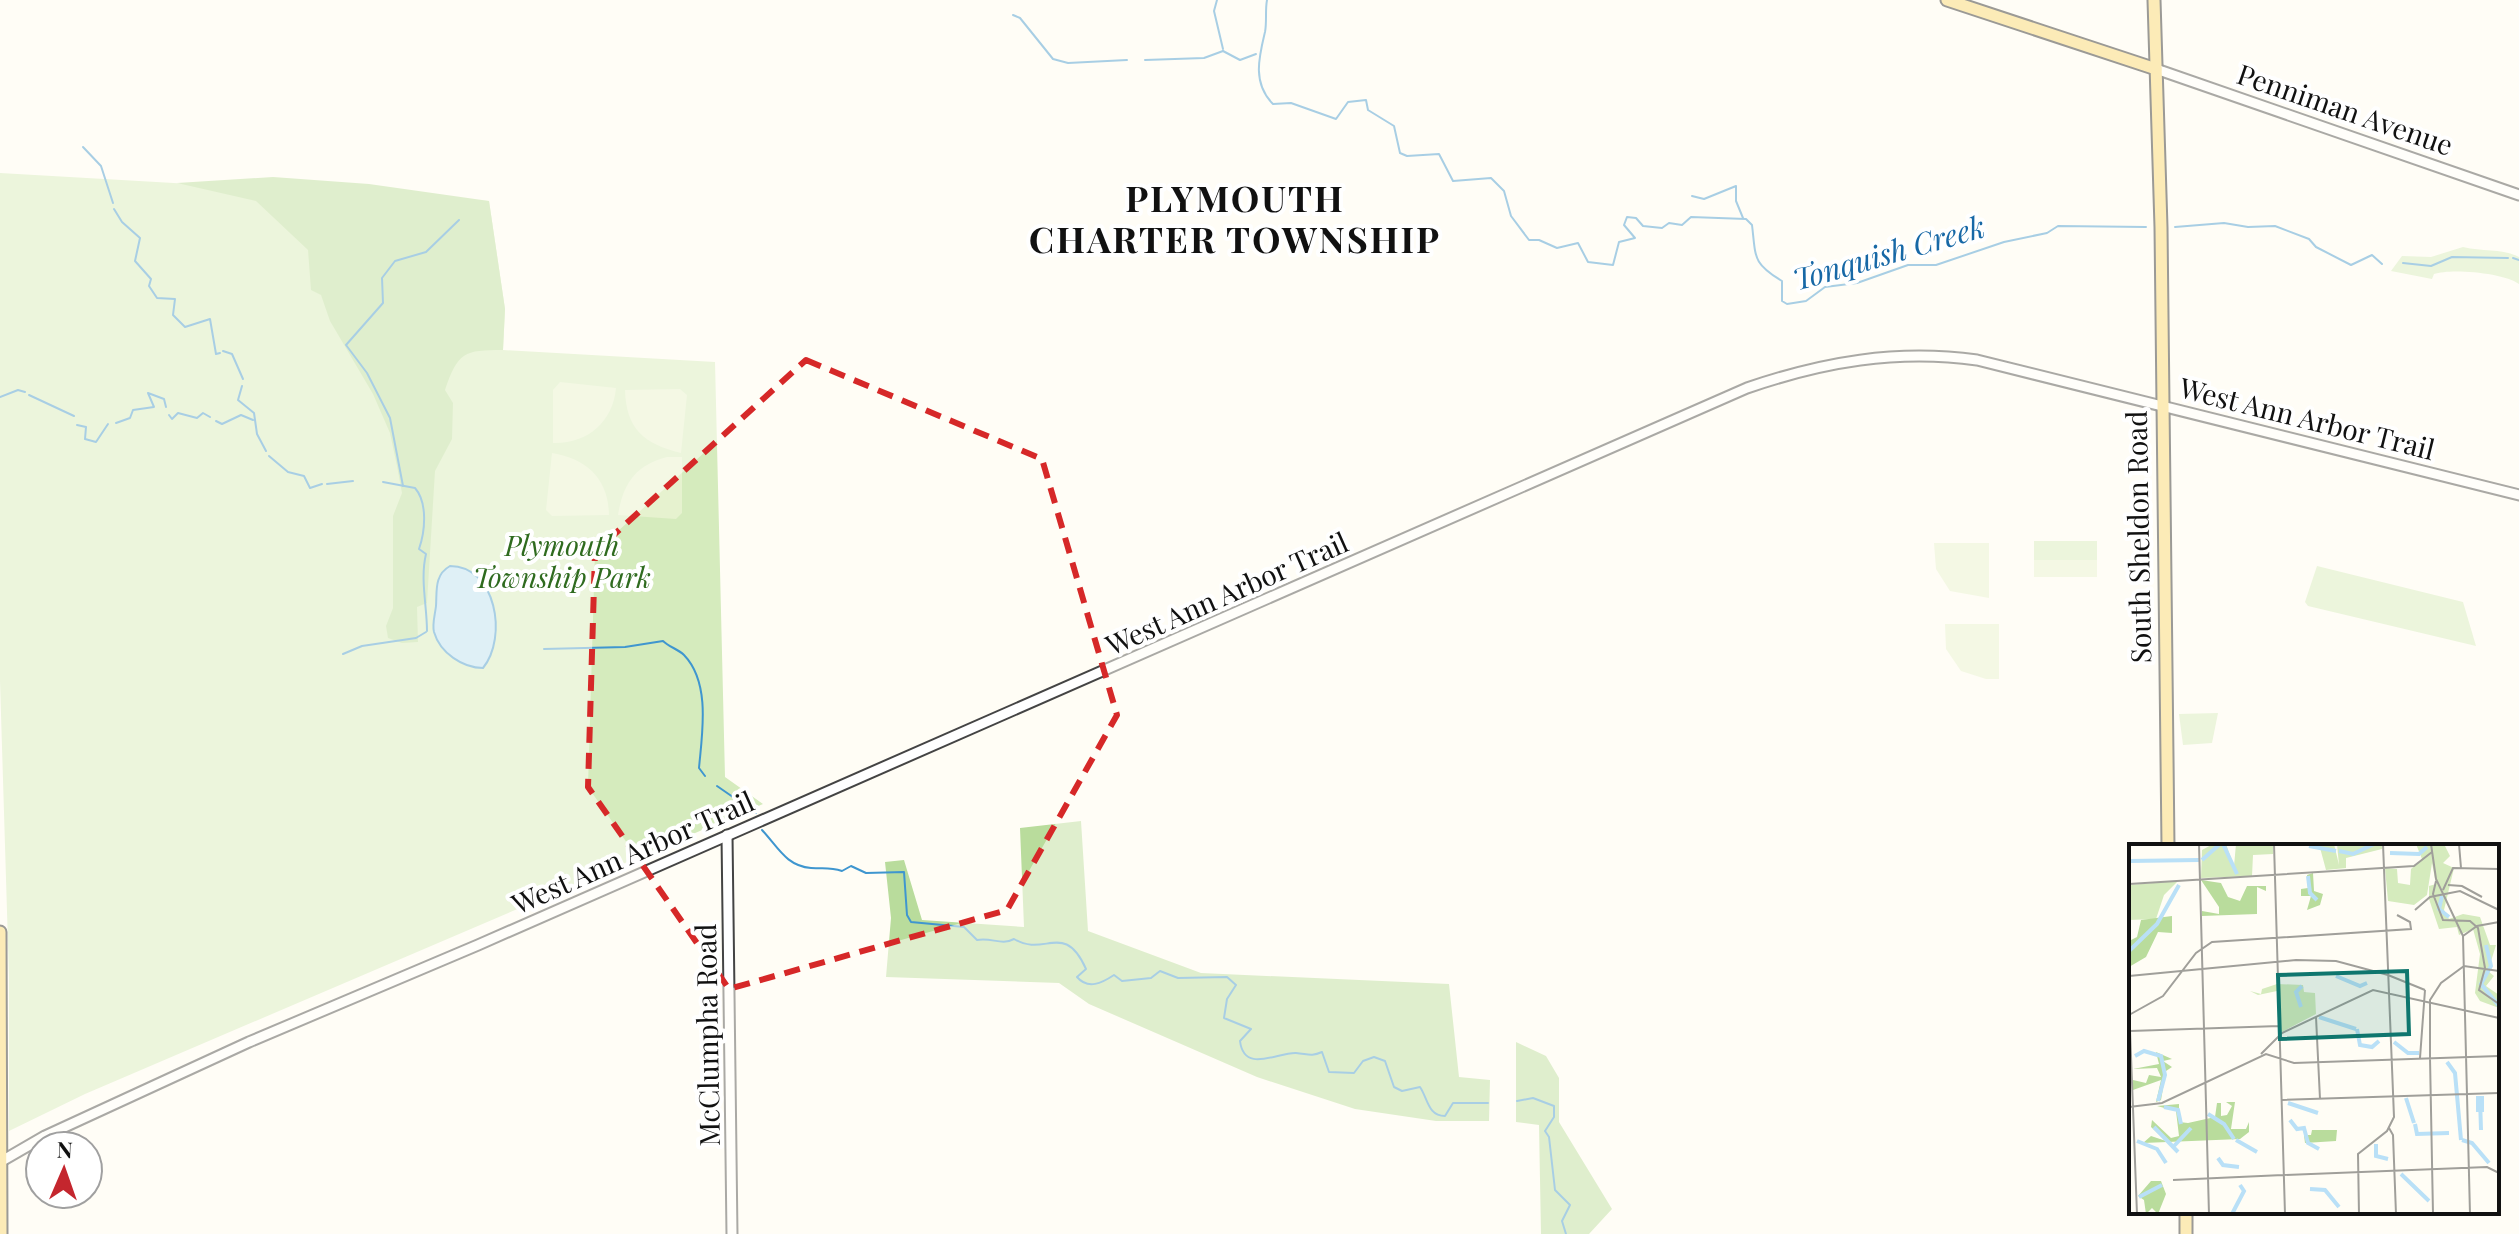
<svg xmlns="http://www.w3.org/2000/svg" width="2519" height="1234" font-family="'Playfair Display',serif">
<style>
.green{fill:#d5ebbd}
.forest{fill:#b9dc9c}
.pitch{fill:#e6f2cf}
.water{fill:#b9e0f7;stroke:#3f96cf;stroke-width:2}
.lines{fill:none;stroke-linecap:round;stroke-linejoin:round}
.stream{stroke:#3f96cf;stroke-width:2}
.minor-casing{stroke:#444;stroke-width:13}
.major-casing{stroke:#222;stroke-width:15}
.minor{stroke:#fff;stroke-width:9}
.major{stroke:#f9d66b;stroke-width:11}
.marked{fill:none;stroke:#d62828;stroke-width:6;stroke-dasharray:16 10;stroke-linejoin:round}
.labels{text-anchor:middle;stroke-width:8;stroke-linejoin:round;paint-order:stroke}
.street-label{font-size:28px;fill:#111;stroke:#fff}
.park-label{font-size:28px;font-style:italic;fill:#2f6b1f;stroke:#fff}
.water-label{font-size:30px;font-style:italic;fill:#1768a6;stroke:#fff}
.district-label{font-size:36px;font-weight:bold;letter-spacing:2px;fill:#111;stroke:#fff}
.inset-river{fill:none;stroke:#b9e0f7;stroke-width:4}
.inset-road{fill:none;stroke:#a09f9a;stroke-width:2}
.view{fill:#0f766e;fill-opacity:0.15;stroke:#0f766e;stroke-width:4}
.inset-edge{fill:none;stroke:#111;stroke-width:4}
</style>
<rect width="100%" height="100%" fill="#fffdf5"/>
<g class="green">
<path d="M0,173l489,28 16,108 -2,41 212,12 10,415 38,27 -678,290 -76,37v-154l-9,-296z"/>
<path d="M2463,247c20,5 38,1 56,10v27c-14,-11 -68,-16 -85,-10l-2,5 -41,-8 11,-15 29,1z"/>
<rect x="2034" y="541" width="63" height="19"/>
<path d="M2317,566l146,36 13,44 -168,-40 -3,-4z"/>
<path d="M2218,713l-6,30 -29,2 -4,-31z"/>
</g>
<g class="forest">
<path d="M273,177l96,7 120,17 16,108 -2,41c-39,0 -45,2 -58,40l8,13 -1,36 -17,32 -8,132 -10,4 1,35 -16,1 -14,-5 -2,-12 7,-18v-92l9,-23 -5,-27 -7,-33 -17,-39 -43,-73 -9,-26 -10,-5 -3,-40 -52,-49 -79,-18z"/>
<path d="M1081,821l7,110 113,42 248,11 10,93 31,3 -1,41h-53l-81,-12 -98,-32 -168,-73 -30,-21 -173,-6 5,-59 -6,-56 19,-2 18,60 102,7 -4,-99z"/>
<path d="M1516,1042l30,14 13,22v44l53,87 -23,25h-48l-2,-109 -23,-3z"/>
</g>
<g class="pitch">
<path d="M560,382l56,6c-3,34 -29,56 -63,55v-53z"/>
<path d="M680,389l7,6 -6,58c-37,-9 -55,-24 -56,-63z"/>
<path d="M552,453c35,6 56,25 57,62l-57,1 -6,-6z"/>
<path d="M667,457h15v56l-6,6 -58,-4c5,-32 18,-50 49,-58z"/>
<path d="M1934,543h55v55l-39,-7 -14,-22z"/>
<rect x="2034" y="560" width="63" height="17"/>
<path d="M1945,624h54v55h-13l-25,-8 -15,-22z"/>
</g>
<path class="water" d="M450,566c46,0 58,71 33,102 -20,0 -43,-15 -49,-36 -2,-8 1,-17 2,-26 1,-15 -2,-31 14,-40z"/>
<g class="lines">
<g class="stream">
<path d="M1217,0l-3,11 9,38"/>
<path d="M1267,0c-2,10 0,22 -2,32 -6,25 -13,51 8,72l18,-1 45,16 12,-17 18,-2 2,10 26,16 6,27 7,3 32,-2 14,27 38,-3 13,13 7,25 18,24h10l18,8 21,-5 10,19 25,3 6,-23 16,-4 -11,-13 3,-8 9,1 7,8 19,2 7,-5 13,2 9,-8 55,2 6,6c4,32 0,38 30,56v20l5,3 19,-3 19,-14 32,-4 51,-18h28l68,-23 43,-9 11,-7 88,1"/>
<path d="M1013,15l7,3 33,41 15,4 59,-3"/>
<path d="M1223,51l17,9 16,-6"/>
<path d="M1145,60l59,-2 19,-7"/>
<path d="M83,147l18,19 12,37"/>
<path d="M1692,196l12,3 32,-13v15l7,17"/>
<path d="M114,209l8,13 18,16 -5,23 16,18 -2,7 8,12 18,1 -2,16 12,12 25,-8 6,35 4,-1"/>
<path d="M2175,227l49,-4 24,4 27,-1 34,13 7,8 35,18 21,-10 10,9"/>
<path d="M2513,258l6,2"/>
<path d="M2403,263l28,3 21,-9 56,1"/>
<path d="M223,351l9,3 11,25"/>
<path d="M242,386l-4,14 16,13 3,21 9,17"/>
<path d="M29,395l45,21"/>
<path d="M0,397l18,-7 7,2"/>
<path d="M169,415l3,4 6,-6 19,5 6,-5 7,4"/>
<path d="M216,421l6,3 19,-9 12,5"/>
<path d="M116,423l14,-5 3,-8 21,-3 -6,-14 16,6 2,8"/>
<path d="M77,425l9,2 -1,12 11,3 12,-18"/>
<path d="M269,456l19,16 16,4 6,12 12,-4"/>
<path d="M383,482l32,6c13,15 10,44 4,61l7,5c-6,25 1,52 1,77"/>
<path d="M327,484l26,-3"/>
<path d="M403,486l-13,-68 -23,-45 -21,-28 37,-42 -1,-25 13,-17 31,-9 33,-32"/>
<path d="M544,649l81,-2 38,-6c6,6 15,8 21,14 27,28 18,79 15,113l6,8"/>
<path d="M343,654l19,-8 54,-8 10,-6"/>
<path d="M717,786l39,27"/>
<path d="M762,830c16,17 24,36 49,38 13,1 19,-1 31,3l9,-5 15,7 38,-1 3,43 4,7 53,5 13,13c15,-3 24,6 37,-1 31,19 50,-19 72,30l-9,8c11,13 25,6 37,-2l8,6 29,-3 9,-7 18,7 49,-1 9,8 -9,14 -3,19 27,11 -11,12c4,33 38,11 56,12 12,1 15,4 26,-1l7,20 25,1 9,-12 11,-4 11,4 9,26 8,4 18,-4c8,12 8,29 25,29l8,-13h35"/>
<path d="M1517,1101l16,-3 21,8v11l-9,14 4,6 6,53 15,15 -8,16 4,13"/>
</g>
<g class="minor-casing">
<g id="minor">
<path d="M2156,69l363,126"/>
<path d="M727,835l5,399"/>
<path d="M0,1162l45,-26 204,-94 229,-97 1269,-557c76,-26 149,-39 230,-28l542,135"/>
</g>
</g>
<g class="major-casing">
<g id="major">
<path d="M1947,0l209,69"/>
<path d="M2154,0l7,227 7,619"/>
<path d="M0,932l1,302"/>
<path d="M2186,1212v22"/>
</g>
</g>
<use href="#minor" class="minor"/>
<use href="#major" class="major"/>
</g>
<path d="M0 0H2519V1234H0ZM806,360l236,99 75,256 -110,195 -278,79 -141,-202 7,-235z" fill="#fffdf5" fill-opacity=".55" fill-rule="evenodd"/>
<path class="marked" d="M806,360l236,99 75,256 -110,195 -278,79 -141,-202 7,-235z"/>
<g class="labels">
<g class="street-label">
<text transform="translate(2345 110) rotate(19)" y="10">Penniman Avenue</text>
<text transform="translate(2307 419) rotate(14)" y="10">West Ann Arbor Trail</text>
<text transform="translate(2139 537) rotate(-91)" y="10">South Sheldon Road</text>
<text transform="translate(1227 594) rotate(-24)" y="10">West Ann Arbor Trail</text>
<text transform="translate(633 853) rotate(-24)" y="10">West Ann Arbor Trail</text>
<text transform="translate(708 1035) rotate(-91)" y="10">McClumpha Road</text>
</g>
<g class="park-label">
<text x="562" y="556">Plymouth<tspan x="562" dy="32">Township Park</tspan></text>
</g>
<g class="water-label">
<text transform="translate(1889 254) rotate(-16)" y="10">Tonquish Creek</text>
</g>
<g class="district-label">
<text x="1235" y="212">PLYMOUTH<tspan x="1235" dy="41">CHARTER TOWNSHIP</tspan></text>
</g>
</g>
<g transform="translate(2129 844)">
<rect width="370" height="370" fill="#fffdf5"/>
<path d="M84,0h13l8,22 2,-22h37v10l-20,1 -1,21 -51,2 1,-28zM190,0h15l5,21 -2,-21h45v5l-36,9v10l-20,2zM287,0h28l6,12 -7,7 11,5 -10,42 5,9 14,-5 17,3 10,28h6l-8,26 6,5 -8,10 13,9v13l-19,-7 -5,-8 5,-39 -7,-25 -14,6 -2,-8 -18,2 -10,-30v-13l7,-2 -4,-21 -5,32 -13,10 -26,-4 -3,-33 12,1 1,14 12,2 1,-16 11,-10zM49,37l-14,14 -8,24 -27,1v-35zM148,140l26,1 1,7 11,1 1,21 -36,19 -3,-42 -19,4 -8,-4 11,3 1,-5z" fill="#d5ebbd"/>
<path d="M184,29l1,18 9,3 -3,11 -13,5 4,-14h-10v-7l7,-1 -1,-13zM72,36l20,3 7,14 12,4 7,-15h19v5l-9,-4v27l-55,2v-5l17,3v-7zM43,72v17l-14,-1 -12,25 -17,10v-26l8,-4 4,-17zM27,208l16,7 -9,2 9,6 -6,4 -5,29 -5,2 5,-22 -28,10v-10l13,3 3,-8 12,2 -4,-9 -24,1 26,-5zM97,258h9l-4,27h15l3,-7v10l-9,7 -97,4 8,-7 15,5 -15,-14 1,-7 19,18 8,-2 -3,-25 -19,-5 22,-2v18l9,1 27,-6 2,-14h4v13l6,-1 5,-9zM183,286h25l-1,11 -31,2 -1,-8h7zM22,337h10l5,13 -8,20 -6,-6 -6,6 -2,-14 -6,-4z" fill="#b9dc9c"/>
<path class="inset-river" d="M94,0l14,30M180,2l27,5M210,7l14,3 21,-10M261,9l29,1 8,-7M73,16l18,-16M0,17l70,-1M179,32l2,17 7,7M313,52l-3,13 10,8M357,101l5,21 -10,18 18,22M0,107l28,-27 22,-39M207,132l24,10 7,-3M172,163l-5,-15 6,-6M190,173l37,12M228,185l3,16 12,2 7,-6M265,198l14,11h11M6,212l9,-5 17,5 4,19 -7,26M318,218l8,11 6,67M277,254l8,25M349,254h4v12h-4zM351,254l1,32M159,259l30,10M35,263l14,3 3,14M79,270l16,10 10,15M161,276l7,9 7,-1 4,15 11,6M286,280l2,10 32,-1M25,283l24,25M107,296l21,12M333,296l10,3 17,20M8,297l20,8 9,14M247,300v12l12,3M45,302l17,-18M89,314l5,7 16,2M272,330l28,27M181,345l15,1 14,17M10,353l23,-12M103,370l12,-23 -4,-6"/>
<path class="inset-road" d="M70,0l10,370M145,0l11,370M302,0l5,35 27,57M330,0l2,24M307,37l-3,13 10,26 27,1 8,7 7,40 -6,22 20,14M0,40l285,-18 18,-14M319,41l14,1 20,11M314,46l10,-22 46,1M286,66l15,-13 30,-6 39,19M334,92l7,278M334,92l14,-10 22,-4M259,131l37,15M0,132l167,-16 40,1 52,14M0,159l8,211M0,171l34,-19 33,-43 16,-11 199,-13 -1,-7 -13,-7M187,173l4,82M1,187l149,-5M132,210l21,-21 91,-43 126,28M291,214l5,-68M301,214l3,156M301,214v-58l11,-17 23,-17 35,5M153,256l217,-7M0,263l33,-4 104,-49 28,9 205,-7M260,284l4,7 3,79M154,331l204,-8 12,6M44,336l110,-5M230,370l-1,-60 29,-23 7,-14 -11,-273"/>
<path class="view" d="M278,127l2,63 -129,5 -2,-64z"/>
<rect width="370" height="370" class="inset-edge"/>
</g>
<g transform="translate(64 1170) rotate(2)"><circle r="38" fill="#ffffff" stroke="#a0a0a0" stroke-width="2"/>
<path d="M0-6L14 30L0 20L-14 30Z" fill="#c4262e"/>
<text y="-12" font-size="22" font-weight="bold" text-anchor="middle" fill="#111111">N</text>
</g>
</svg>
